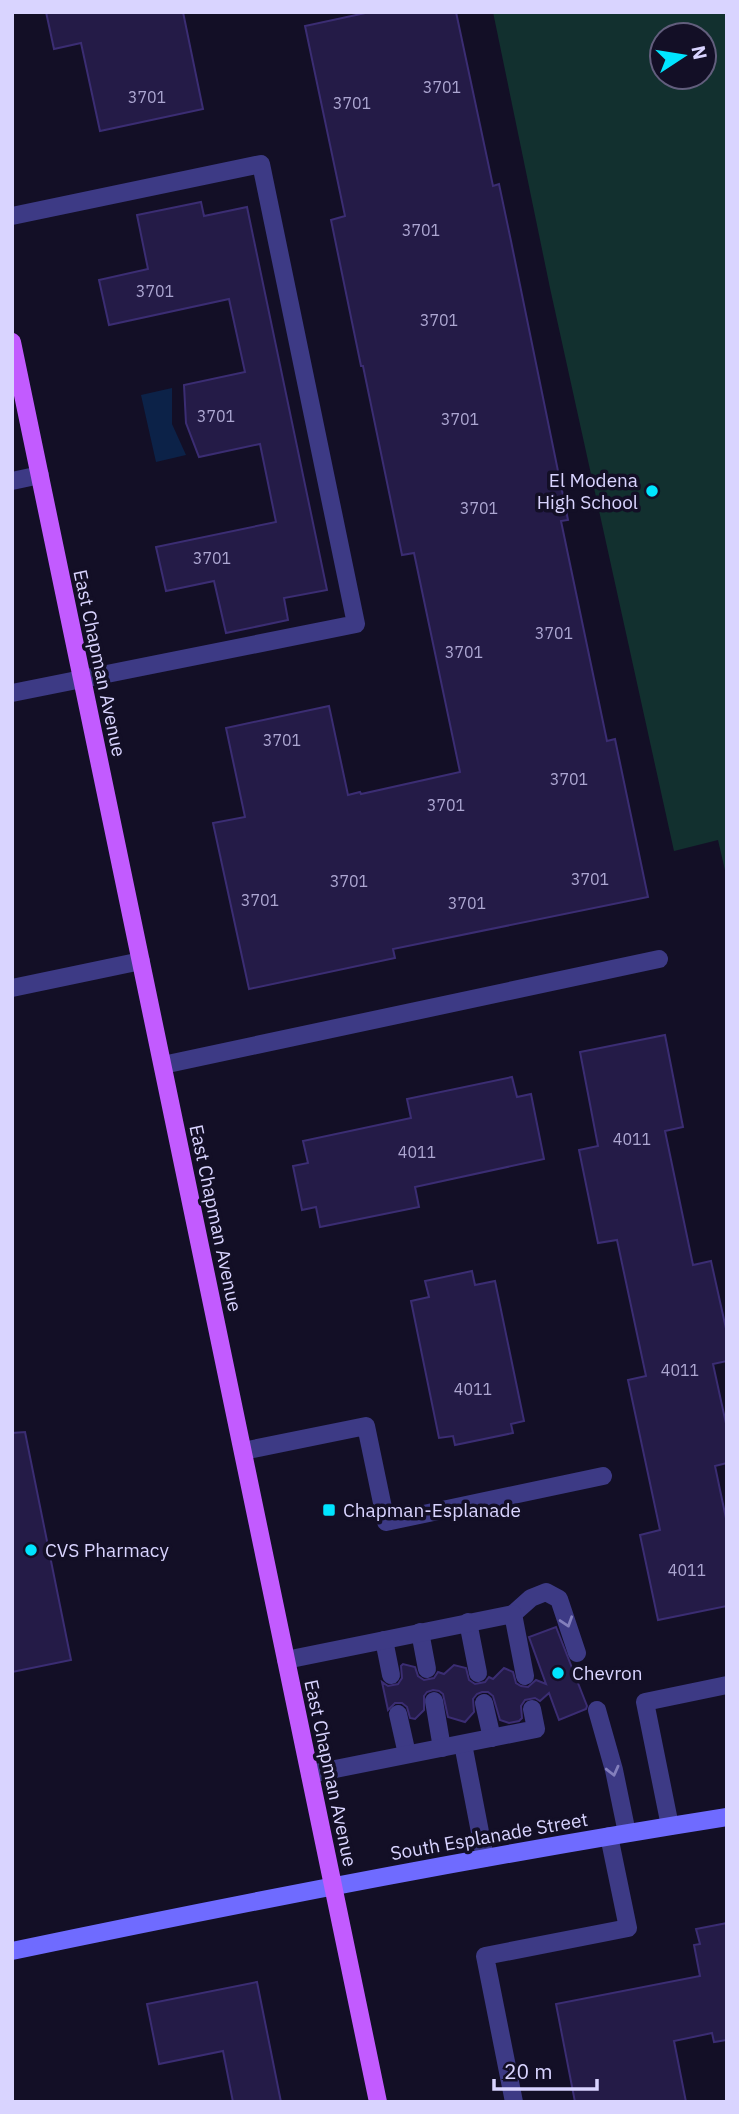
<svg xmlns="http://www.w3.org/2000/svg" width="739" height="2114" font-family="'IBM Plex Sans',sans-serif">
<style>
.green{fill:#12302f;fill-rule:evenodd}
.water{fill:#0c2248}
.building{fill:#241b47;stroke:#3b2d73;stroke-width:2}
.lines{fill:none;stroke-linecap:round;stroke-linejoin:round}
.lane{stroke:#3d3a85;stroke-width:18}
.street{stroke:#3d3a85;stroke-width:18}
.secondary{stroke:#6f6bff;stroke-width:18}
.primary{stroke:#c25bff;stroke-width:18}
.oneway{stroke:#837fbc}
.poi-dot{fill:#00e5ff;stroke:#130f26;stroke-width:2.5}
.labels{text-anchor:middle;stroke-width:7;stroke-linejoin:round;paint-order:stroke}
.number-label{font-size:16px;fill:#aca6d1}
.poi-label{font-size:19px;fill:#d9d4ff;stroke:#130f26;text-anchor:start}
.street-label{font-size:19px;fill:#d9d4ff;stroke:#130f26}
</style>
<rect width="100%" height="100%" fill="#130f26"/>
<path class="green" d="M493,12h234v867l-9,-39 -44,11 -124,-563zM662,35h42v42h-42z"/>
<path class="water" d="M172,388v36l14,31 -30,7 -15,-67z"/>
<g class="building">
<path d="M46,12h137l20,97 -103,22 -19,-88 -27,6z"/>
<path d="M370,12h86l37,174 6,-2 12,57 57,279 -7,1 46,220 8,-2 33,158 -255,52 2,9 -146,31 -36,-166 32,-6 -19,-89 103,-22 19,89 12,-3 1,2 99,-22 -46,-219 -12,2 -39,-189h-2l-30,-146 14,-4 -40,-190z"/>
<path d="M201,202l3,14 43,-9 80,383 -43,8 4,22 -62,13 -12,-52 -48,10 -10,-44 120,-25 -16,-78 -61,13 -13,-34 -2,-38 61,-13 -16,-73 -120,26 -10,-45 49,-11 -11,-54z"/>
<path d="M665,1035l18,92 -18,4 28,134 18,-4 16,72v28l-14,3 14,64v35l-12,3 12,57v83l-69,14 -18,-85 20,-5 -32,-150 18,-4 -29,-136 -19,3 -19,-93 19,-4 -18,-94z"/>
<path d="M512,1077l5,20 14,-3 13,65 -129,28 4,20 -99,20 -4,-20 -14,3 -9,-44 15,-3 -5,-22 108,-23 -4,-19z"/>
<path d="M472,1271l3,14 20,-4 29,140 -13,3 2,9 -58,12 -2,-9 -14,2 -28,-137 18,-4 -4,-16z"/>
<path d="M25,1432l46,228 -59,12v-239z"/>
<path d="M556,1627l31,79 -1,3 -27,11 -10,-27 -9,8 -5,-3 -10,2 -4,6 1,12 -3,3 -10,2 -9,-3 -7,-24 -5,-4h-6l-5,2 -4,5 1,13 -9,10 -17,-5 -5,-23 -4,-3 -6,-1 -6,2 -3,4v14l-9,9 -5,-1 -3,-11 -5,-4h-7l-7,7 -6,-28 6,4 10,-2 4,-6 -1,-12 2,-2 12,3 3,9 6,4 10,-2 4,-6 6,2 10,-9 12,3 3,12 6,4 10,-2 4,-5 4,2 11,-11 9,4 3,11 5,3 7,1 8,-7 10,4 -17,-47z"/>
<path d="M727,1923v117l-13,2 -2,-9 -38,8 12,61h-111l-19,-98 144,-28 -6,-31 6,-1 -4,-15z"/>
<path d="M257,1982l24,120h-48l-10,-51 -64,13 -12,-60z"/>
</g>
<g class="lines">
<g class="lane">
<path d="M12,216l249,-52 95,460 -344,69"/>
<path d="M12,481l28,-6"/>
<path d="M163,1065l496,-106"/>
<path d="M243,1451l123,-25 20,96 217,-46"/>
<path d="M513,1614l18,-16 15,-6 13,7 18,54"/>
<path d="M468,1622l10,51"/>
<path d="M420,1632l7,37"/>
<path d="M384,1640l7,35"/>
<path d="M286,1660l227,-46 12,62"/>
<path d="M434,1701l8,47"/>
<path d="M484,1703l8,35"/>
<path d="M597,1710l17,60 13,63"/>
<path d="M398,1714l9,40"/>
<path d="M463,1744l22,114"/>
<path d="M310,1774l226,-45 -4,-20"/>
<path d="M670,1826l-25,-124 82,-17"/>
<path d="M514,2102l-29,-146 143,-28 -19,-92"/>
</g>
<path class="street" d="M12,988l129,-27"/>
<path class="secondary" d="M12,1951c238,-50 475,-96 715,-134"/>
<path class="primary" d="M12,342l366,1760"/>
</g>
<defs><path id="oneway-chevron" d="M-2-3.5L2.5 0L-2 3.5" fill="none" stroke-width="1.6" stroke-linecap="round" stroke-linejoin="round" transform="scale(1.75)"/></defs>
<g class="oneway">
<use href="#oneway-chevron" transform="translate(567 1622) rotate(72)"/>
<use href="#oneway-chevron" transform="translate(613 1771) rotate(76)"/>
</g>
<g class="poi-dot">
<circle cx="652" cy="491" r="7"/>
<rect x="322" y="1503" width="14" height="14" rx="3.5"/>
<circle cx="31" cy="1550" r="7"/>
<circle cx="558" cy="1673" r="7"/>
</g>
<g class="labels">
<g class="number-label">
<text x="442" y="93">3701</text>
<text x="147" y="103">3701</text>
<text x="352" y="109">3701</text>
<text x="421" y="236">3701</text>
<text x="155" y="297">3701</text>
<text x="439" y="326">3701</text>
<text x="216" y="422">3701</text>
<text x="460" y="425">3701</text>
<text x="479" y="514">3701</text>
<text x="212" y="564">3701</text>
<text x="554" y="639">3701</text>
<text x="464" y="658">3701</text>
<text x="282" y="746">3701</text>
<text x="569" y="785">3701</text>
<text x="446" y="811">3701</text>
<text x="590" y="885">3701</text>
<text x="349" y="887">3701</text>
<text x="260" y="906">3701</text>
<text x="467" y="909">3701</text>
<text x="632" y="1145">4011</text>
<text x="417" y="1158">4011</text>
<text x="680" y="1376">4011</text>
<text x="473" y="1395">4011</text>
<text x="687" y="1576">4011</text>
</g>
<g class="poi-label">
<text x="638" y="487" text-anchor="end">El Modena<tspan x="638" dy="22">High School</tspan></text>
<text x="343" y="1517">Chapman-Esplanade</text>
<text x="45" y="1557">CVS Pharmacy</text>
<text x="572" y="1680">Chevron</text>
</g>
<g class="street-label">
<text transform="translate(100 663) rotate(78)" y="7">East Chapman Avenue</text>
<text transform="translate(216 1218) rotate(78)" y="7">East Chapman Avenue</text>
<text transform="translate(331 1773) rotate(78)" y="7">East Chapman Avenue</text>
<text transform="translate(489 1836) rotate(-10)" y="7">South Esplanade Street</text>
</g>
</g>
<rect width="739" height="2114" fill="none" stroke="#d9d4ff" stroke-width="28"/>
<g transform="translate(683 56) rotate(78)"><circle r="33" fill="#130f26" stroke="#625e7d" stroke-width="2"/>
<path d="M0-5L12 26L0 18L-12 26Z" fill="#00e5ff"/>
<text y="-10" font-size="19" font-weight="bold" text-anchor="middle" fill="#d9d4ff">N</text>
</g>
<path d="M494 2079v10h103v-10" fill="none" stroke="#d9d4ff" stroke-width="3.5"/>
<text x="504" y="2079" font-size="21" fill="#d9d4ff" stroke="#130f26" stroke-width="5" paint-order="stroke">20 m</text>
</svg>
